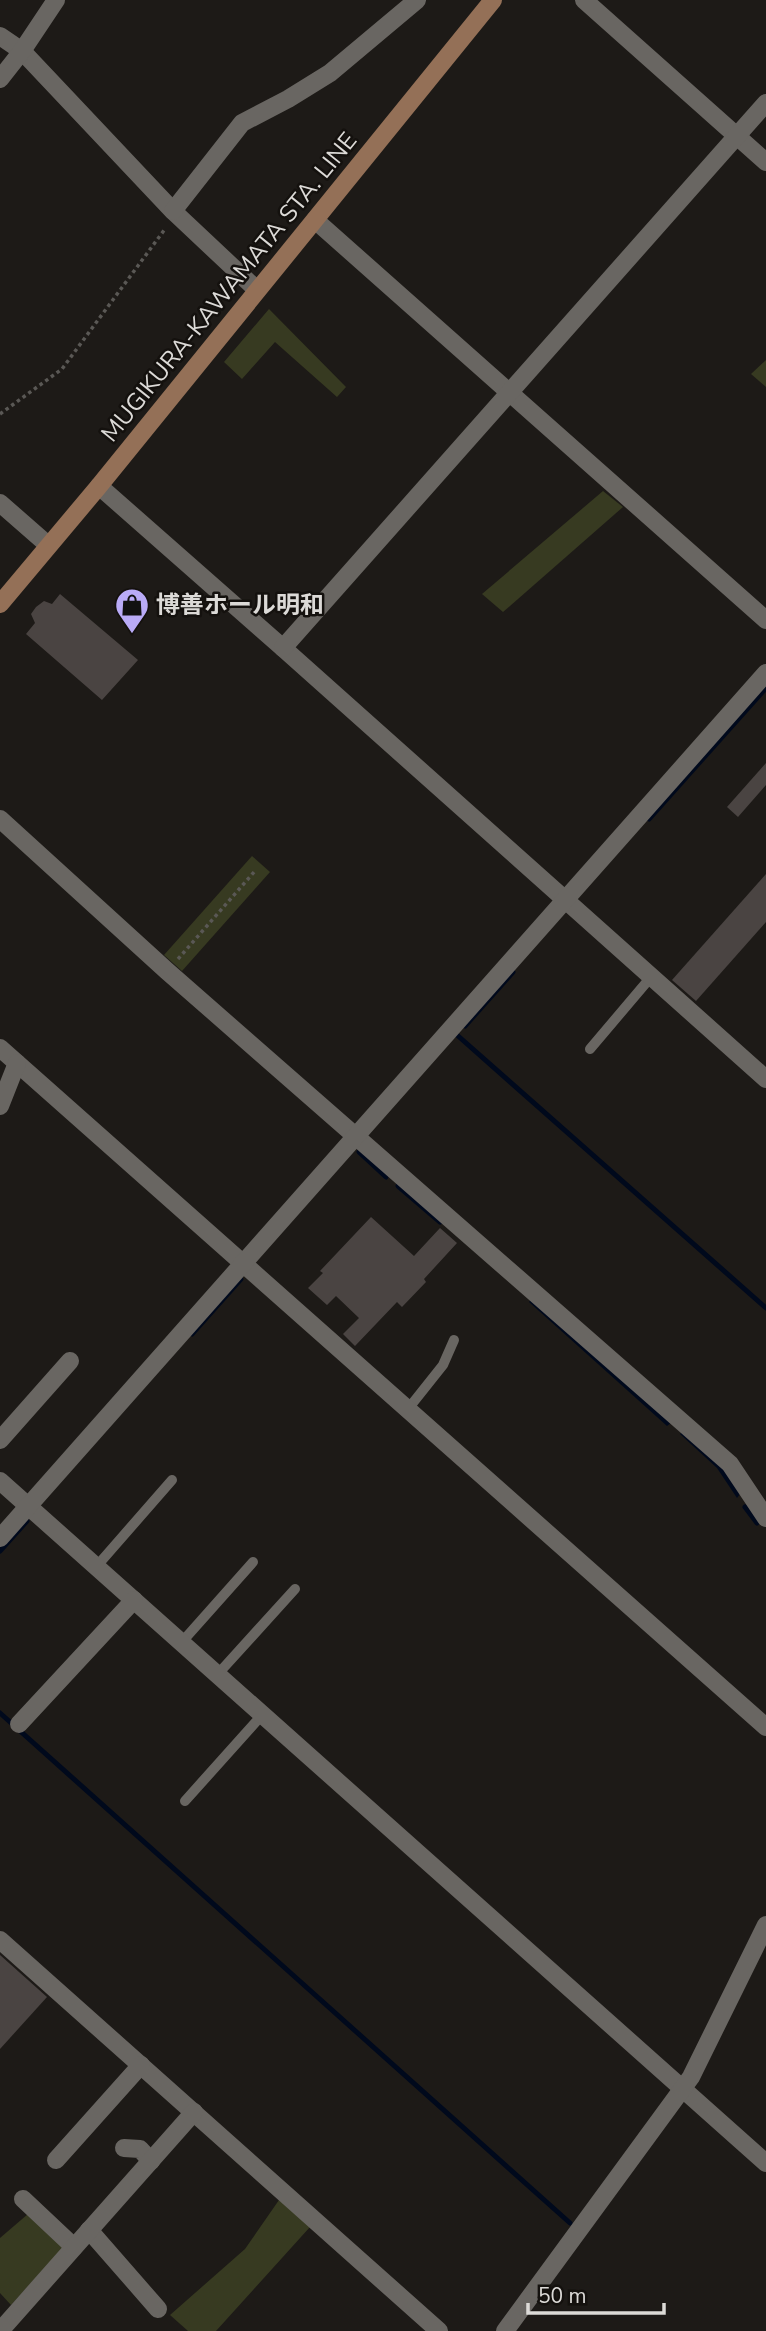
<svg xmlns="http://www.w3.org/2000/svg" width="766" height="2331" font-family="'Nunito Sans','Noto Sans JP',sans-serif">
<style>
.green{fill:#373a21}
.water{fill:#00091c}
.lines{fill:none;stroke-linecap:round;stroke-linejoin:round}
.stream{stroke:#00091c;stroke-width:5}
.building{fill:#4a4442}
.path{stroke:#5a5855;stroke-width:3.5;stroke-dasharray:3.5 3.5;stroke-linecap:butt}
.service{stroke:#696662;stroke-width:10}
.minor{stroke:#696662;stroke-width:18}
.secondary{stroke:#947057;stroke-width:18}
.labels{text-anchor:middle;stroke-width:5;stroke-linejoin:round;paint-order:stroke}
.street-label{font-size:24px;fill:#dcdad7;stroke:#14110e}
.poi-label{font-size:24px;font-weight:bold;fill:#dcdad7;stroke:#14110e;text-anchor:start}
</style>
<rect width="100%" height="100%" fill="#1d1a17"/>
<g class="green">
<path d="M269,309l77,78 -9,10 -62,-55 -33,37 -18,-17z"/>
<path d="M766,360v27l-15,-13z"/>
<path d="M603,491l20,16 -120,105 -21,-18z"/>
<path d="M252,856l18,16 -88,99 -18,-16z"/>
<path d="M279,2200l31,27 -94,104h-28l-18,-16 75,-66z"/>
<path d="M28,2214l36,33 -53,58 -11,-12v-55z"/>
</g>
<g class="water">
<path d="M533,1297l138,126 -4,3 -138,-124z"/>
<path d="M683,1431l39,36 18,27 -3,4 -20,-30 -37,-34z"/>
</g>
<g class="lines">
<g class="stream">
<path d="M649,819l117,-131"/>
<path d="M465,1026l48,-54"/>
<path d="M457,1035l309,273"/>
<path d="M359,1152l27,25"/>
<path d="M398,1186l42,36"/>
<path d="M192,1334l49,-55"/>
<path d="M745,1507l12,16"/>
<path d="M0,1551l27,-30"/>
<path d="M0,1713l570,510"/>
</g>
</g>
<g class="building">
<path d="M60,594l78,66 -36,40 -76,-66 9,-11 -4,-9 5,-7 8,-6 8,3z"/>
<path d="M766,763v22l-28,32 -11,-10z"/>
<path d="M766,874v48l-70,79 -24,-21z"/>
<path d="M371,1217l43,39 26,-28 17,15 -33,36 2,3 -24,25 -5,-5 -42,44 -12,-12 16,-16 -23,-22 -9,9 -19,-17 15,-15 -3,-2z"/>
<path d="M0,1955l47,42 -47,52z"/>
</g>
<g class="lines">
<g class="path">
<path d="M0,414l62,-45 103,-140"/>
<path d="M178,959l77,-88"/>
</g>
<g class="service">
<path d="M590,1049l61,-72"/>
<path d="M408,1409l35,-44 11,-25"/>
<path d="M96,1567l76,-87"/>
<path d="M181,1643l72,-81"/>
<path d="M217,1675l78,-86"/>
<path d="M185,1801l77,-86"/>
</g>
<g class="minor">
<path d="M584,0l182,162"/>
<path d="M0,36l22,15 151,160 84,79"/>
<path d="M0,79l22,-28 34,-51"/>
<path d="M173,211l69,-88 46,-24 42,-26 87,-73"/>
<path d="M315,220l451,400"/>
<path d="M99,486l184,162 483,431"/>
<path d="M0,503l48,42"/>
<path d="M283,648l483,-545"/>
<path d="M0,819l167,152 563,493 36,54"/>
<path d="M0,1048l766,679"/>
<path d="M0,1106l17,-43"/>
<path d="M0,1440l70,-79"/>
<path d="M0,1481l766,682"/>
<path d="M0,1538l766,-865"/>
<path d="M19,1724l115,-124"/>
<path d="M0,1940l439,391"/>
<path d="M124,2148l16,1 11,12"/>
<path d="M56,2160l85,-95"/>
<path d="M23,2199l51,48"/>
<path d="M89,2230l69,79"/>
<path d="M0,2331l194,-219"/>
<path d="M505,2331l186,-254 75,-152"/>
</g>
<path class="secondary" d="M0,604l99,-118 394,-486"/>
</g>
<defs>
<g id="shop-pin" transform="scale(1.75)"><path d="M0 17L-7.5 6A9.5 9.5 0 1 1 7.5 6Z" fill="#b9abf7" stroke="#14110e"/><path d="M-5-2.5h2.3a2.7 3.5 0 0 1 5.4 0H5L5.5 6h-11ZM-1.5-2.5h3a1.5 2.3 0 0 0-3 0Z" fill="#111"/></g>
</defs>
<g fill-rule="evenodd">
<use href="#shop-pin" x="132" y="605"/>
</g>
<g class="labels">
<g class="street-label">
<text transform="translate(229 287) rotate(-51)" y="8">MUGIKURA-KAWAMATA STA. LINE</text>
</g>
<g class="poi-label">
<text x="156" y="613">博善ホール明和</text>
</g>
</g>
<path d="M528 2303v10h136v-10" fill="none" stroke="#dcdad7" stroke-width="3.5"/>
<text x="538" y="2303" font-size="21" fill="#dcdad7" stroke="#14110e" stroke-width="5" paint-order="stroke">50 m</text>
</svg>
